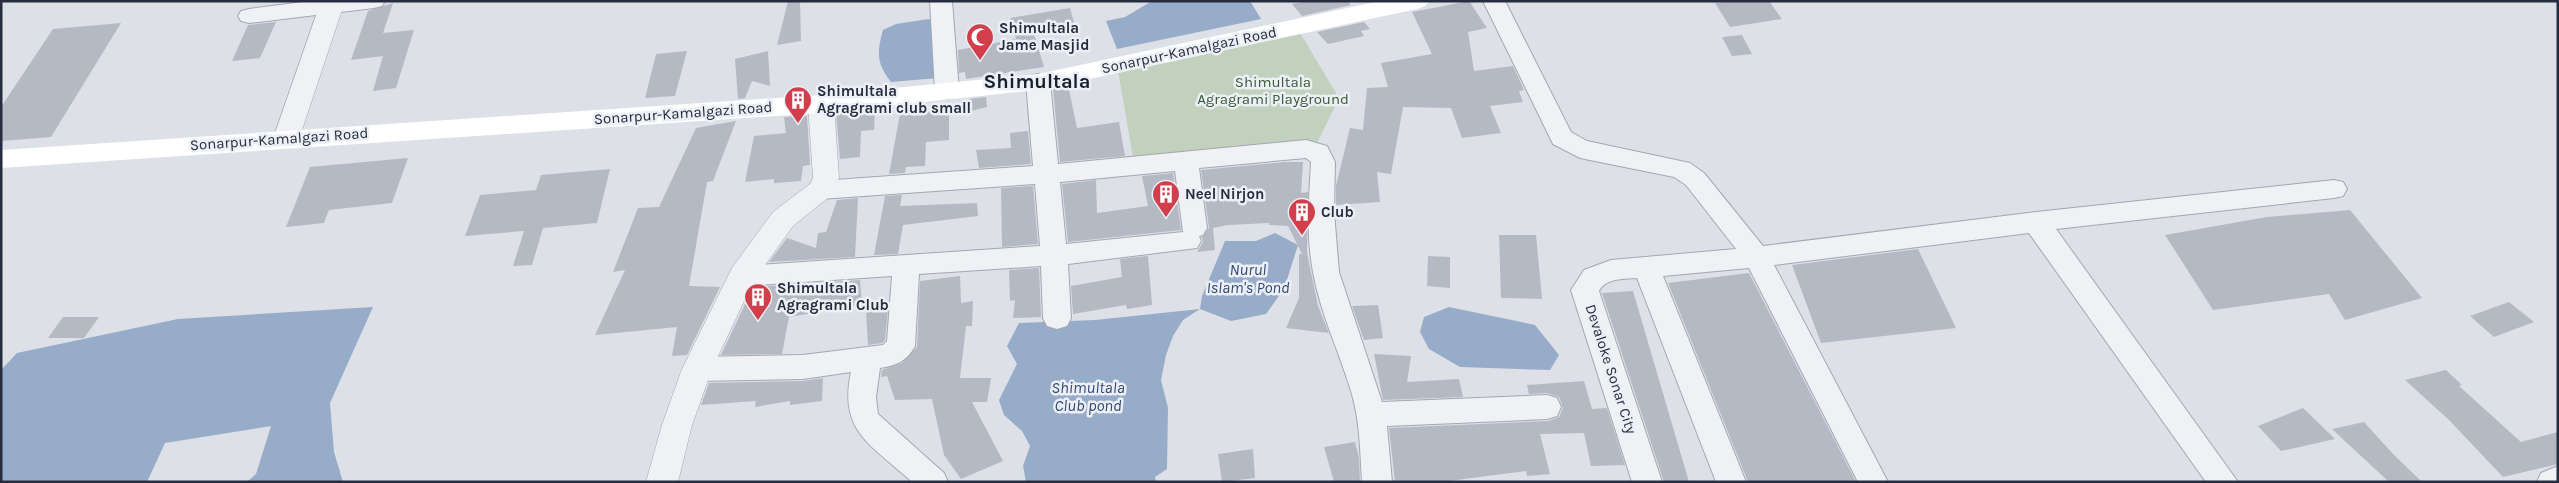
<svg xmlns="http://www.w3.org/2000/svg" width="2559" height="483" font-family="Karla,sans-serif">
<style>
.green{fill:#c2d1be}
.water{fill:#97acc8}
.building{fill:#b4b9c4}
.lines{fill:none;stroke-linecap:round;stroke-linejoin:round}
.minor-casing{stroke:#a2a7b1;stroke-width:2}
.tertiary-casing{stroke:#a2a7b1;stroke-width:1}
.minor{fill:#f0f1f5;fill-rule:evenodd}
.tertiary{fill:#f0f1f5;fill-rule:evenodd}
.secondary{fill:#fff;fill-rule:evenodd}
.labels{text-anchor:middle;stroke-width:5;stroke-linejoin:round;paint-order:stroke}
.poi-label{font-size:15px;font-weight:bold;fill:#262d3e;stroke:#eceff5;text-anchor:start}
.street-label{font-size:15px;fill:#262d3e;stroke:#eceff5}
.park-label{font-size:15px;fill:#385a33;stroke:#eceff5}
.water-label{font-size:16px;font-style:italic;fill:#304972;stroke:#eceff5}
.district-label{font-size:20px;font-weight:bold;fill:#191f2e;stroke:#eceff5}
</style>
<rect width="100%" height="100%" fill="#dde0e7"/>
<path class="green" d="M1299,31l40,67 -22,45 -184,14 -15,-86z"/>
<g class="water">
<path d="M1152,1h98l11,18 -144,30 -11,-28 19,-4z"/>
<path d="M929,19l6,8 3,51 -47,4c-15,-19 -14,-30 -8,-52l13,-6z"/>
<path d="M1275,233l23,12 -14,44 -18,25 -35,7 -31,-12 -17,11 -10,16 -7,19 -5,25 7,28 -1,61 -12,8 1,5h-130l-3,-16 7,-20 -8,-15 -18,-16 -5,-15 18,-36 -10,-18 12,-23 76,-3 105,-11 2,-13 23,-55h31z"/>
<path d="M373,307l-43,96 4,49 9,30h-96l9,-8 15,-48 -106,17 -18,39h-146v-112l16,-17 161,-34z"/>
<path d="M1449,307l86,18 24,30 -9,15 -90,-3 -31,-18 -9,-17 4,-15z"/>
</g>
<g class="building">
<path d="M788,1h12l1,40 -24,4z"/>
<path d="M1307,1h41l3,4 -49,11 -10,-12z"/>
<path d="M1469,1l18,27 -19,4 6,39 39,-5 11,24 -5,1 4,11 -33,4 11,27 -39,5 -11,-30 -48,-1 -12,67 -14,-2 3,30 -44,3v-19l14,-58 13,2 4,-42 21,-1 -7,-24 51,-9 -20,-42z"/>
<path d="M1731,1h38l13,18 -52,8 -15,-24z"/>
<path d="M393,3l-10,30 31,-3 -18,58 -23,3 10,-35 -32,4 17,-49z"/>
<path d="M1070,8l5,18 -41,8 10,33 -78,12 -1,-7 -6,1 -1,-23 58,-11 -6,-21z"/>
<path d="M276,22l-16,36 -28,3 16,-36z"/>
<path d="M1364,22l6,7 -9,2 3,5 -36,8 -11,-12z"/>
<path d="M121,23l-70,114 -50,4v-34l52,-78z"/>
<path d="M1742,35l10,19 -20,2 -10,-19z"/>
<path d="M687,51l-12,45 -30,2 11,-44z"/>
<path d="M768,51l2,35 -18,-5 -7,17 -7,1 -3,-40z"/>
<path d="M1068,85l9,43 42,-6 6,34 -65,6 -7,-73z"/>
<path d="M986,97l1,10 -16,4 -2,-12z"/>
<path d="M875,109l-1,21 -13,1 -1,26 -20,2 -4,-46z"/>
<path d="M949,109v31l-23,2 -1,24 -19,1 -1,6 -16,1 11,-60z"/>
<path d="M807,116l3,49 -7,1 -2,15 -27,2v-4l-29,3 9,-46 32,-3 -2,-16z"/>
<path d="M736,121l-23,60 -6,1 -18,104 31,1 -33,68 -15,1 5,-29 -82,8 30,-65 -12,2 25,-64 21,-1 37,-79z"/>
<path d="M1028,131l3,33 -52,4 -3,-18 35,-2 -1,-15z"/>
<path d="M408,158l-16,45 -63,7 -5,13 -38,4 24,-60z"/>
<path d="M1285,162h18l-2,31 7,-1 -1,61 11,53 11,27 -43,-5 13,-30v-44h3l-14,-28 -19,-1v-2l-41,2 -15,3 2,22 -18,2 6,-10 -1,-5 7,-9 -8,-58z"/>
<path d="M610,169l-13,54 -54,5 -11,37 -19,1 11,-35 -59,5 15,-41 56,-5 5,-15z"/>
<path d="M1173,173l8,57 -113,12 -6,-58 34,-4 1,33 51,-7 -6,-30z"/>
<path d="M1033,186l5,58 -36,3 -1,-59z"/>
<path d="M902,195l-2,11 77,-3 1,13 -75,9 -5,29 -24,1 11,-59z"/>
<path d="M858,198l-3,59 -86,5 18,-24 29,10 2,-15 8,-1 11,-32z"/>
<path d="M2350,210l72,88 -77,22 -16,-26 -116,16 -48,-75 102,-18z"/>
<path d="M1499,235h37l6,64 -41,-1z"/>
<path d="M1918,249l38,79 -135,15 -29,-78z"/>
<path d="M1148,256l4,49 -25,4 -1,-4 -53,9 -2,-28 51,-9 -2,-18z"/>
<path d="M1428,256l22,1v31l-23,-2z"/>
<path d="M1039,268l2,49 -28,1 2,-18 -5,1 -1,-31z"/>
<path d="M1749,273l107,209h-108l-80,-199z"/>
<path d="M960,276l1,27 12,-2 -1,25h-6l-6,52h31l-4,24h-15l31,59 -42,18 -17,-24 -12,-56 -37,1 -8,-24 -6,1 1,-7 20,-7 15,-16 3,-66z"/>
<path d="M860,280l2,25 -73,12 -7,37 -61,1 32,-68z"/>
<path d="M1633,291l56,191h-25l-62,-189z"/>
<path d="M2509,302l25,20 -40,15 -24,-21z"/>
<path d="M1378,305l5,33 -19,2 -12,-34z"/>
<path d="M888,309l-3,31 -3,3 -14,2 -2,-34z"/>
<path d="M63,317h36l-15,21h-36z"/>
<path d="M1374,354l37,2 -4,26 52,-3 4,18 -80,3z"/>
<path d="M2446,370l16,15 -3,1 62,56 37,-10v32l-55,13 -54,-57 -44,-40z"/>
<path d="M823,378l-1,23 -32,4v-4l-35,6 1,-6 -55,4 8,-22 94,-2z"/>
<path d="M1584,381l8,28 15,-1 18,57 -34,1 -7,-33 -44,1 10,40 -23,2 -1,-5 -85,11h-46l-6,-54 159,-7 11,-4 4,-9 -4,-11 -12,-4 -18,1 -2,-9z"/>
<path d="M2303,408l32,31 -54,12 -23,-25z"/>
<path d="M2364,422l29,32 29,28h-33l-57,-53z"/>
<path d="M1355,442l4,16 1,24h-26l-10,-35z"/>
<path d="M1253,449l2,29 -33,4 -4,-28z"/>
</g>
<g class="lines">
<g class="minor-casing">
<g id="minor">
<path d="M311,1h74l-3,5 -8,2 -125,15 -8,-2 -3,-5 3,-5 8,-2z"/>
<path d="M930,1h22l7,90 -4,6 -8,2 -8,-2 -4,-6z"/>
<path d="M1483,1h22l66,131 16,9 103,22 14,10 59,73 273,-34 298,-32 9,2 4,7 -4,7 -9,2 -278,31 182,253h-32l-177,-249 -255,32 114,217h-30l-109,-214 -86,8 83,206h-30l-79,-204c-14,1 -31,0 -38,13l63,191h-30l-61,-192 13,-20 27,-10 125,-11 -50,-64 -12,-8 -94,-19 -27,-14z"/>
<path d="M1038,74l8,2 4,6 8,82 248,-24 21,6 8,16 -1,50 5,60 43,130 165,-7 10,3 4,9 -4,9 -10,3 -160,7 5,56h-30c-2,-32 -2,-64 -12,-94 -12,-39 -30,-76 -37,-116 -7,-36 -4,-74 -2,-110l-5,-4 -107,10 8,60 -4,7 -4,1 2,5 -4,7 -129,16 3,54 -4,8 -10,3 -10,-3 -4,-8 -2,-52 -122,8 -4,72c-8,15 -19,20 -35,22l-4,29 2,17 66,59 4,9h-36c-40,-37 -74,-50 -61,-110l-48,7 -106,2 -10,-4 -4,-8 4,-8 10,-4 106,-2 80,-10 4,-4 5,-65 -150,10 -9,-3 -4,-7 4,-7 9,-3 298,-20 -5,-62 -215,15 -9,-2 -4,-7 4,-7 9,-2 213,-15 -7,-84 4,-6zM1175,171l8,61 -117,12 -6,-62z"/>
<path d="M2558,466v16h-21l4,-9z"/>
</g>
</g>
<g class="tertiary-casing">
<g id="tertiary">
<path d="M321,1h24l-46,138 -4,6 -9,3 -9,-3 -4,-6z"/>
<path d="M821,95l9,3 4,6 5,74 -10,19 -36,29 -40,56 -41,87 -20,56 -14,57h-32l16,-57 20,-56 50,-101 41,-56 37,-28 3,-6 -5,-74 4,-6z"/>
</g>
</g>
<use href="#minor" class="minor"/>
<use href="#tertiary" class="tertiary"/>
<path class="secondary" d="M1380,1h49l-4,5 -8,3 -379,81 -217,23 -820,55v-18l820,-55 217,-21z"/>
</g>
<defs>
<g id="mosque-pin" transform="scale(1.4375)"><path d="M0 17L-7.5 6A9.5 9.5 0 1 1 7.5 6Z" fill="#d03f4b" stroke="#eceff5"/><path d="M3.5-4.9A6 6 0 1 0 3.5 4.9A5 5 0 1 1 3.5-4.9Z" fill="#fff"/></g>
<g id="building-pin" transform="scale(1.4375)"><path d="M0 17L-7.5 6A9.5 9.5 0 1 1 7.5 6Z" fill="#d03f4b" stroke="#eceff5"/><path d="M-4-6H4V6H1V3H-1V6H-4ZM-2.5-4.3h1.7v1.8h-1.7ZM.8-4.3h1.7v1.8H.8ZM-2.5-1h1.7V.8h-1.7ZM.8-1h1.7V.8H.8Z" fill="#fff"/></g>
</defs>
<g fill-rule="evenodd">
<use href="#mosque-pin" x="980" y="37"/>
<use href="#building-pin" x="798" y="100"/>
<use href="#building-pin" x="1166" y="194"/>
<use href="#building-pin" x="1302" y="212"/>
<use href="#building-pin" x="758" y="297"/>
</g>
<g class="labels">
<g class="poi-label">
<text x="999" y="33">Shimultala<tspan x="999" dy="17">Jame Masjid</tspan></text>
<text x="817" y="96">Shimultala<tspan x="817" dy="17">Agragrami club small</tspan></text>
<text x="1185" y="199">Neel Nirjon</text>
<text x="1321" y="217">Club</text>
<text x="777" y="293">Shimultala<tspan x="777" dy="17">Agragrami Club</tspan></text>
</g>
<g class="street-label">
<text transform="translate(1189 50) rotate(-12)" y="5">Sonarpur-Kamalgazi Road</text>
<text transform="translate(683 113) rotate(-4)" y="5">Sonarpur-Kamalgazi Road</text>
<text transform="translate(279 139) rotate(-4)" y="5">Sonarpur-Kamalgazi Road</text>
<text transform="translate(1611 369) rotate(72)" y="5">Devaloke Sonar City</text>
</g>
<g class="park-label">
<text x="1273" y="87">Shimultala<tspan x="1273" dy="17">Agragrami Playground</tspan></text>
</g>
<g class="water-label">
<text x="1248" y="275">Nurul<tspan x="1248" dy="18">Islam's Pond</tspan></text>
<text x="1088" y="393">Shimultala<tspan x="1088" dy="18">Club pond</tspan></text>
</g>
<g class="district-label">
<text x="1037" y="88">Shimultala</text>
</g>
</g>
<rect width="2559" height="483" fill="none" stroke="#262d3e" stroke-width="5"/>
</svg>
